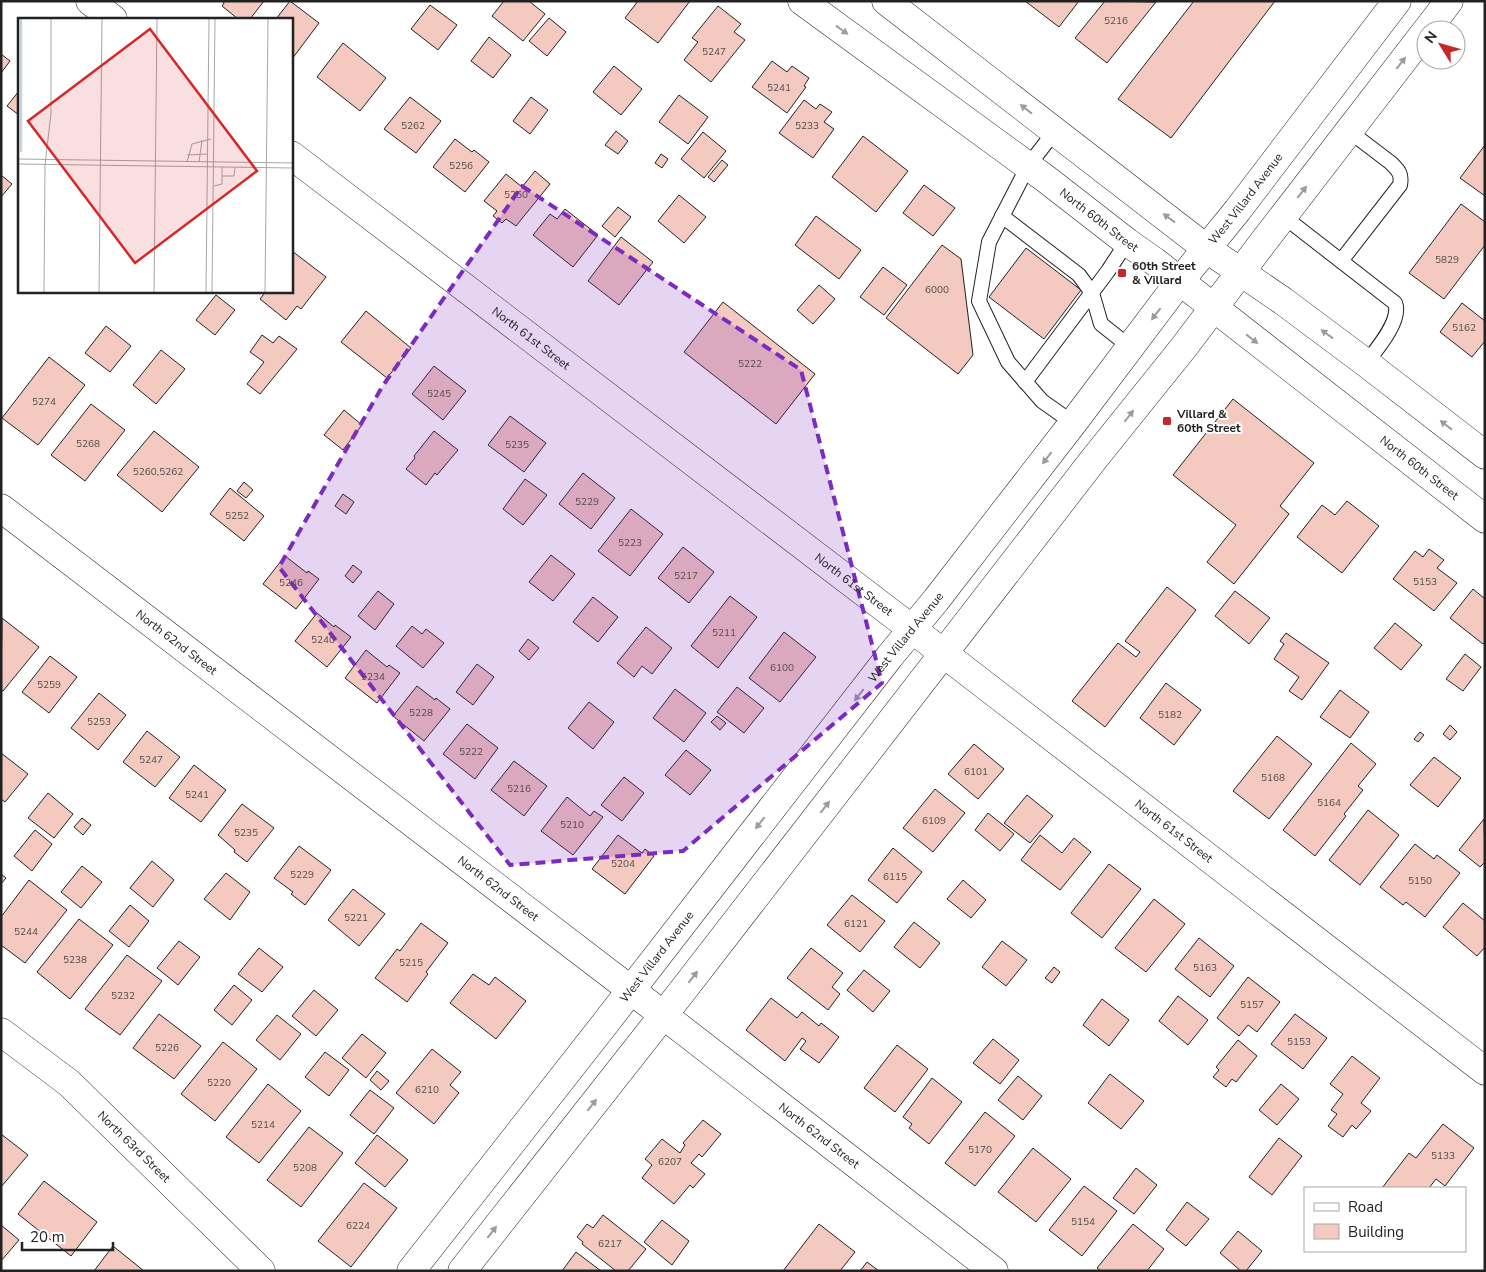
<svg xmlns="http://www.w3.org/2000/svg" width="1486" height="1272" font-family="'Nunito Sans',sans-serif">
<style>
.building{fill:#f3c9c0;stroke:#222}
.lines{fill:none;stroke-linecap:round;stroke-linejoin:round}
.service-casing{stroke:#222;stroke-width:16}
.minor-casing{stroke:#222;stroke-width:29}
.tertiary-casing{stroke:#222;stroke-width:29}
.secondary-casing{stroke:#222;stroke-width:29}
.service{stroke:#fff;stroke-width:14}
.minor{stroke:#fff;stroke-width:28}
.tertiary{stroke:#fff;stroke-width:28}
.secondary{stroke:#fff;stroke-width:28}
.oneway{fill:#9c9c9c}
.marked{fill:#7b2cbf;fill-opacity:0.2;stroke:#7b2cbf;stroke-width:4;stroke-dasharray:10 6;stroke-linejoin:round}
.poi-dot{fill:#c62828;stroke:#fff;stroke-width:2}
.labels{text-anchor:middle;stroke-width:4;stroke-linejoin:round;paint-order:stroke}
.number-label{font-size:10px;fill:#564c4a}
.street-label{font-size:12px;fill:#222;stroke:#fff}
.poi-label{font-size:12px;font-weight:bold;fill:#222;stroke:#fff;text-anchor:start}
.inset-river{fill:none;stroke:#c7d3dd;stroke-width:2.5}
.inset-road{fill:none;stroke:#a7a7a7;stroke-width:1}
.view{fill:#d62828;fill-opacity:0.15;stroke:#d62828;stroke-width:2.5}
.inset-edge{fill:none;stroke:#222;stroke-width:2.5}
</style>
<rect width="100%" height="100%" fill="#fff"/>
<g class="building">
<path d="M223,1h41l-14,18h-12l-16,-13 2,-3z"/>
<path d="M290,1l29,22 -27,36 -1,-40h-15z"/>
<path d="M504,1h25l16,13 -22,27 -31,-25z"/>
<path d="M638,1h52l-32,42 -33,-25z"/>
<path d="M1025,1h54l-20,26z"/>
<path d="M1105,1l51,1 -49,61 -32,-25z"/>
<path d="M1194,1h81l-104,137 -53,-39z"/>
<path d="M430,5l27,20 -19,25 -27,-21z"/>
<path d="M718,6l23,18 -7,8 11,8 -34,42 -27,-22 14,-18 -6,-4z"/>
<path d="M549,18l17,14 -19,24 -18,-15z"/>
<path d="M489,37l22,18 -18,23 -22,-17z"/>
<path d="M343,43l43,35 -26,33 -43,-34z"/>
<path d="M1,54l9,7 -9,12z"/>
<path d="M772,61l15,11 5,-6 17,12 -5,8 2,1 -19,26 -35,-26z"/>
<path d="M614,66l28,23 -21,26 -28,-23z"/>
<path d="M19,91v24l-12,-9z"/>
<path d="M679,95l29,22 -20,27 -29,-22z"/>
<path d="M410,97l31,24 -25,32 -32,-24z"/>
<path d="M531,97l17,13 -18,24 -17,-13z"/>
<path d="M804,100l12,9 4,-5 12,8 -8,10 10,7 -21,29 -34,-25z"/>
<path d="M616,131l12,10 -10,13 -13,-9z"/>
<path d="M703,132l23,19 -22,27 -23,-19z"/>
<path d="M863,136l45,35 -32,41 -44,-35z"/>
<path d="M455,139l17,13 2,-2 15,12 -24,30 -32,-25z"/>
<path d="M1485,145v51l-25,-18z"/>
<path d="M661,154l7,5 -6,9 -7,-5z"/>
<path d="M722,160l6,5 -14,17 -6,-5z"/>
<path d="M535,171l15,13 -34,42 -10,-7 -4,4 -9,-7 4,-5 -13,-10 22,-27 16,13z"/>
<path d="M1,175l11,9 -11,13z"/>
<path d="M924,185l31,23 -22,28 -30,-23z"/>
<path d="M679,195l27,22 -22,26 -26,-22z"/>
<path d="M1461,204l24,18v23l-41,54 -35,-26z"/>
<path d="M618,207l13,10 -16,20 -13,-11z"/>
<path d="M565,209l33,26 -25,32 -40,-32 17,-21 7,5z"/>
<path d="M816,216l45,34 -22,29 -44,-34z"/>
<path d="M621,237l32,25 -34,43 -31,-24z"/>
<path d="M942,245l19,14 12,96 -15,19 -72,-56z"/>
<path d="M1026,248l55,42 -37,49 -55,-42z"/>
<path d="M292,251l34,26 -25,32 -4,-3 -11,14 -26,-21 6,-8h25v-39z"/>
<path d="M883,267l24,18 -23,30 -24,-18z"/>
<path d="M819,285l16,14 -22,25 -16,-14z"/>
<path d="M216,295l19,15 -20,25 -19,-15z"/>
<path d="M723,302l92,72 -39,50 -92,-72z"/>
<path d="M1462,303l23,18v20l-13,16 -32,-25z"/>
<path d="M366,311l45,37 -24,30 -46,-36z"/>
<path d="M106,326l25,20 -21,26 -25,-19z"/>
<path d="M262,335l11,8 6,-7 18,13 -37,45 -13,-10 17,-22 -14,-10z"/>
<path d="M161,350l24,19 -29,35 -23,-19z"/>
<path d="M49,357l36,28 -47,60 -36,-27z"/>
<path d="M434,366l32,25 -23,29 -31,-26z"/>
<path d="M1233,399l81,64 -34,43 9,8 -55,70 -27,-22 29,-37 -63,-50z"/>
<path d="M91,404l34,26 -40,51 -34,-26z"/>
<path d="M344,410l18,15 -19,25 -19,-15z"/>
<path d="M510,416l36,27 -22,29 -36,-27z"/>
<path d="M154,431l45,36 -37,45 -45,-37z"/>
<path d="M434,431l24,19 -21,25 -2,-2 -9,12 -20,-16 9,-11 -1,-2z"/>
<path d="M583,473l32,25 -24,31 -32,-25z"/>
<path d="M525,479l22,16 -24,30 -20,-16z"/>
<path d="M244,482l9,8 -7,8 -9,-7z"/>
<path d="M230,488l34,28 -20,25 -34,-27z"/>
<path d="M343,494l11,8 -8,12 -11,-8z"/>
<path d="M1347,501l32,25 -37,47 -45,-36 25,-32 13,10z"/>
<path d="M631,509l32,25 -33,42 -32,-25z"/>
<path d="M683,547l31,25 -25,31 -31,-25z"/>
<path d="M1429,549l15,11 -7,8 20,15 -23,28 -41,-32 22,-28 8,6z"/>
<path d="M551,555l24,19 -22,27 -24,-19z"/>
<path d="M285,556l22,17 1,-2 11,8 -23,30 -33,-25z"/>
<path d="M353,565l9,7 -9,11 -8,-7z"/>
<path d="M1167,587l29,23 -91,117 -33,-26 46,-58 18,14 4,-5 -15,-11z"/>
<path d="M1473,589l12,10v43l-2,2 -33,-26z"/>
<path d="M378,591l16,13 -19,26 -17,-14z"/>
<path d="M1235,591l35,27 -21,26 -34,-28z"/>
<path d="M730,596l27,21 -39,51 -27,-22z"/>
<path d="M593,597l25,20 -20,25 -25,-20z"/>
<path d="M317,613l17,14 1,-2 16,12 -24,30 -32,-26z"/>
<path d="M2,618l37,29 -36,44 -2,-1z"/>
<path d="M1395,623l27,22 -21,25 -27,-22z"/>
<path d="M412,626l10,8 4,-5 18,14 -21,25 -27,-22z"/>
<path d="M646,627l26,21 -20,26 -10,-8 -8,11 -17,-14z"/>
<path d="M784,632l32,25 -36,45 -31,-24z"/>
<path d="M1286,633l43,30 -27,37 -13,-9 10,-14 -25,-18 10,-15 -4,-3z"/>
<path d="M528,639l11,9 -10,12 -10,-9z"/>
<path d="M366,650l21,17 2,-2 11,8 -23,30 -32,-25z"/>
<path d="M1465,654l16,13 -18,24 -17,-12z"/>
<path d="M50,656l27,21 -28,36 -27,-21z"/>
<path d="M477,664l17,13 -21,28 -17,-13z"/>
<path d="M1166,683l35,27 -27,35 -34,-27z"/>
<path d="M417,686l18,14 1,-2 14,11 -26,32 -31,-25z"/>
<path d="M737,687l27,21 -20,25 -27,-21z"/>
<path d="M675,689l31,24 -22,29 -31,-24z"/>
<path d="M1340,690l29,22 -19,26 -30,-21z"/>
<path d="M99,693l27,22 -28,35 -27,-22z"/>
<path d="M589,702l25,20 -21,27 -25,-21z"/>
<path d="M717,716l9,7 -6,7 -9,-8z"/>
<path d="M467,724l31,24 -23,31 -32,-25z"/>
<path d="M1450,725l7,7 -7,8 -7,-6z"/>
<path d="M147,731l33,26 -25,30 -32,-25z"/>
<path d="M1420,732l4,3 -6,7 -4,-3z"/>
<path d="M1277,736l35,28 -43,55 -36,-28z"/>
<path d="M1351,743l25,21 -18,22 5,4 -19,24 2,2 -31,40 -32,-26z"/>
<path d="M974,744l30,25 -26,30 -30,-25z"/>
<path d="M686,750l25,20 -21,25 -25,-20z"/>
<path d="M1,753l27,21 -23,28 -4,-3z"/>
<path d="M1434,757l27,21 -23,29 -28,-22z"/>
<path d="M514,761l33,25 -23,30 -33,-26z"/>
<path d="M194,765l32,25 -25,32 -32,-24z"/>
<path d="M624,777l20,16 -22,28 -21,-16z"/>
<path d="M935,789l30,24 -32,39 -30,-24z"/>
<path d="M48,793l25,21 -19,24 -26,-20z"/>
<path d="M1027,795l26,21 -23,27 -26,-20z"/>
<path d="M567,797l23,19 4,-5 9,6 -30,38 -32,-24z"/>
<path d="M242,804l32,24 -27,34 -13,-10 1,-2 -17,-15z"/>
<path d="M1368,810l31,25 -39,50 -31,-25z"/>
<path d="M988,813l26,21 -14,17 -25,-21z"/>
<path d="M82,818l9,7 -8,10 -9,-8z"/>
<path d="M1484,819l1,43 -5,5 -21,-17z"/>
<path d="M35,830l17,14 -20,27 -18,-15z"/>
<path d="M618,835l24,18 3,-4 9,7 -29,38 -33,-25z"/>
<path d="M1040,835l22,18 12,-15 17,14 -31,38 -39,-30z"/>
<path d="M1415,844l19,15 3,-4 23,18 -35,44 -19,-15 -3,3 -23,-18z"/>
<path d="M299,846l32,24 -26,35 -14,-11 2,-2 -19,-14z"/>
<path d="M893,848l29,24 -25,31 -29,-23z"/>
<path d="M152,861l22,19 -21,27 -23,-19z"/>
<path d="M1109,864l32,25 -39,49 -31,-25z"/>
<path d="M82,866l20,16 -21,26 -20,-16z"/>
<path d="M226,873l24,19 -20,28 -26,-21z"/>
<path d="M1,874l5,4 -5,6z"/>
<path d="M29,880l38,30 -42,53 -24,-18v-28z"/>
<path d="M963,880l23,20 -15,18 -24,-19z"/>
<path d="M353,889l32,25 -26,32 -31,-26z"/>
<path d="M852,895l33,26 -25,31 -33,-27z"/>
<path d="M1154,899l31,25 -39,48 -31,-24z"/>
<path d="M1463,903l22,18v26l-8,9 -34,-29z"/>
<path d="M130,905l19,16 -20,26 -20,-16z"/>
<path d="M79,919l34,26 -43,54 -33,-27z"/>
<path d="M914,922l26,21 -20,25 -26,-21z"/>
<path d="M421,923l27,20 -22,29 2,2 -21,28 -32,-24 22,-29 3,2z"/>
<path d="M1199,938l35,28 -24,31 -35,-28z"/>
<path d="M179,941l21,16 -22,28 -21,-17z"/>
<path d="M1002,941l25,19 -21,26 -24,-19z"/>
<path d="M259,948l24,19 -21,25 -24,-18z"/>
<path d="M811,948l32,25 -11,14 8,7 -12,16 -41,-32z"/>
<path d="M127,955l35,26 -42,54 -35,-26z"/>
<path d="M1054,967l6,5 -8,11 -7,-5z"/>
<path d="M864,970l26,21 -17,21 -26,-22z"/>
<path d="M473,974l16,11 6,-8 31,24 -30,38 -46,-36z"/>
<path d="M1248,977l32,25 -23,30 -9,-7 -9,11 -22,-18z"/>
<path d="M234,985l18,15 -20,25 -18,-15z"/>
<path d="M314,990l24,20 -22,26 -24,-20z"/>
<path d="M1178,996l30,24 -20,25 -29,-24z"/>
<path d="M771,998l26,20 5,-6 17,14 2,-3 18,14 -20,26 -19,-14 6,-8 -4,-3 -17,23 -39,-31z"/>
<path d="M1102,999l27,21 -20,26 -26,-21z"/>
<path d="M159,1014l42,32 -27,33 -41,-31z"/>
<path d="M1295,1014l32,24 -24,31 -32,-25z"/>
<path d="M277,1015l24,19 -21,26 -24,-20z"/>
<path d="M362,1034l24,19 -20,25 -24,-20z"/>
<path d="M993,1039l26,21 -19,24 -27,-21z"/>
<path d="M1238,1040l19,16 -21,26 -4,-3 -6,8 -13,-10 6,-7 -3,-3z"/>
<path d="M223,1042l34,27 -42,52 -34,-27z"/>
<path d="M897,1045l31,24 -33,43 -31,-24z"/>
<path d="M432,1049l29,23 -11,13 9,8 -25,31 -38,-31z"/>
<path d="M325,1052l24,18 -20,26 -24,-19z"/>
<path d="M1352,1056l28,22 -19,25 10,8 -15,18 -4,-4 -9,12 -15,-11 9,-12 -6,-4 12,-16 -13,-10z"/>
<path d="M377,1071l12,10 -8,9 -11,-10z"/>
<path d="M1110,1074l34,27 -23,28 -33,-26z"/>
<path d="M1018,1076l24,20 -19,24 -25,-20z"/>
<path d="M932,1078l30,24 -33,42 -20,-16 3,-4 -9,-7z"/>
<path d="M268,1084l33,27 -42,52 -33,-26z"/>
<path d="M1281,1084l18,15 -22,26 -18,-15z"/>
<path d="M370,1090l24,18 -20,26 -24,-19z"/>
<path d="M985,1112l30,24 -40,50 -30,-23z"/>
<path d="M703,1120l18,14 -19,23 -3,-3 -8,9 14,11 -12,14 -3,-3 -16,19 -32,-26 10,-13 -7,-6 17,-20 18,14 5,-8 -2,-2z"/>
<path d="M1443,1124l31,24 -29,38 -9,-7 -7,9h-47l27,-35 7,5z"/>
<path d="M309,1127l34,26 -42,54 -34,-27z"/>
<path d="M1,1134l27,21 -27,32z"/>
<path d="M377,1135l31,25 -23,27 -30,-24z"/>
<path d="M1279,1138l23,18 -30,39 -23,-18z"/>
<path d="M1033,1148l38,31 -35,43 -38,-30z"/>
<path d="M1136,1168l21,17 -23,29 -21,-16z"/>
<path d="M44,1181l53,41 -26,34 -53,-42z"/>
<path d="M364,1183l33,25 -46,59 -33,-26z"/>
<path d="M1084,1186l33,25 -35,45 -33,-26z"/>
<path d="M1187,1202l22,17 -23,27 -20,-16z"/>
<path d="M603,1215l43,34 -18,22h-12l-34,-27 1,-2 -6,-5 10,-13 6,4z"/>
<path d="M662,1220l27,21 -17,24 -28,-23z"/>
<path d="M819,1224l36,28 -15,19h-57z"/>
<path d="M1133,1224l31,25 -17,22h-46l-4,-3z"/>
<path d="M1,1225l18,15 -18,21z"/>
<path d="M1238,1231l24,20 -16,20h-5l-21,-18z"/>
<path d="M113,1246l31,25h-50z"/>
<path d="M576,1252l25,19h-39z"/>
<path d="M867,1262l12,9h-19z"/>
</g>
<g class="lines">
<g class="service-casing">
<g id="service">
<path d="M1055,131l-27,35 -39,76 -10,59 29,61 34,39 31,22"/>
<path d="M1002,216l77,59 13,18 9,31 29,23"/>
<path d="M1283,216l112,87c7,17 -18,46 -29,60"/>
<path d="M1341,261l59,-76c2,-11 -1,-14 -9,-22l-42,-32"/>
<path d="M1025,382l83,-111 19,-29"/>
</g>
</g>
<g class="minor-casing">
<g id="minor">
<path d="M90,1l23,18"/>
<path id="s1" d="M291,155l621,474 573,442"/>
<path id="s2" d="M1,508l630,482 363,281"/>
<path id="s3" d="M1,1032l68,51 192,188"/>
</g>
</g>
<g class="tertiary-casing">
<g id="tertiary">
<path d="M1427,30l22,-29"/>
<path id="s4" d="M411,1271l196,-250 283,-365 46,-56 137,-177 107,-142 57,-70 160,-210"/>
<path d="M462,1271l218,-277 414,-535 90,-112 77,-102 165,-214"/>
</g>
</g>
<g class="secondary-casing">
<g id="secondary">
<path id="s5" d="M802,1l244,178 81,63 27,19 331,258"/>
<path d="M886,1l321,248 76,52 83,62 119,92"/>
</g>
</g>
<use href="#service" class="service"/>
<use href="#minor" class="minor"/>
<use href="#tertiary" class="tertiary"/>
<use href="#secondary" class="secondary"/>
</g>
<defs><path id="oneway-solid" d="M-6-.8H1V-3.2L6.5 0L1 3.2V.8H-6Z" transform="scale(1.25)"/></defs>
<g class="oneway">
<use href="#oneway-solid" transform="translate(842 30) rotate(36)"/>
<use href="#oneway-solid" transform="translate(1401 63) rotate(-52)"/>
<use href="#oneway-solid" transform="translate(1026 109) rotate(-142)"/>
<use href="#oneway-solid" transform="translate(1302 192) rotate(-52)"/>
<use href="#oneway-solid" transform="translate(1169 218) rotate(-144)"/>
<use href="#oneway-solid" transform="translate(1156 314) rotate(128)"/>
<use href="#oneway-solid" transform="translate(1327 334) rotate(-144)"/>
<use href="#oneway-solid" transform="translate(1252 339) rotate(38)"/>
<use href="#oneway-solid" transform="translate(1129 416) rotate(-52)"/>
<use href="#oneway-solid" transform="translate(1446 425) rotate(-142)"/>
<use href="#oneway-solid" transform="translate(1047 458) rotate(128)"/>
<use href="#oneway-solid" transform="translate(859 695) rotate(128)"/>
<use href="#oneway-solid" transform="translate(825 807) rotate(-52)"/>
<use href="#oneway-solid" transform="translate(760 823) rotate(128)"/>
<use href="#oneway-solid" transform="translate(693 977) rotate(-52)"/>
<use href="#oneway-solid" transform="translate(592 1105) rotate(-52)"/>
<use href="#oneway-solid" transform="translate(492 1232) rotate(-52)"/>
</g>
<path class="marked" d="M522,186l279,184 81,313 -199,168 -173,14 -231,-298 103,-180z"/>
<g class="poi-dot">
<rect x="1117" y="268" width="10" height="10" rx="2.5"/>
<rect x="1162" y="416" width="10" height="10" rx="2.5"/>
</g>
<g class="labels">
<g class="number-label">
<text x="1116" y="24">5216</text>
<text x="714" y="55">5247</text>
<text x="779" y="91">5241</text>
<text x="413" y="129">5262</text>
<text x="807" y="129">5233</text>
<text x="461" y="169">5256</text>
<text x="516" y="198">5250</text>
<text x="1447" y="263">5829</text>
<text x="937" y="293">6000</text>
<text x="1464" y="331">5162</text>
<text x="750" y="367">5222</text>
<text x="439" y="397">5245</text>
<text x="44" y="405">5274</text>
<text x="88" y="447">5268</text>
<text x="517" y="448">5235</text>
<text x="158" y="475">5260,5262</text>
<text x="587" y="505">5229</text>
<text x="237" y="519">5252</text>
<text x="630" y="546">5223</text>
<text x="686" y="579">5217</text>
<text x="1425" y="585">5153</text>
<text x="291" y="586">5246</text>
<text x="724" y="636">5211</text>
<text x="323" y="643">5240</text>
<text x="782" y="671">6100</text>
<text x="373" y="680">5234</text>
<text x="49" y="688">5259</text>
<text x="421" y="716">5228</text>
<text x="1170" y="718">5182</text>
<text x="99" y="725">5253</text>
<text x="471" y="755">5222</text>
<text x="151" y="763">5247</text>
<text x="976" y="775">6101</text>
<text x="1273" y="781">5168</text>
<text x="519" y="792">5216</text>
<text x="197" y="798">5241</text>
<text x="1329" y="806">5164</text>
<text x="934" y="824">6109</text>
<text x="572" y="828">5210</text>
<text x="246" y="836">5235</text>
<text x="623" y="867">5204</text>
<text x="302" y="878">5229</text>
<text x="895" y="880">6115</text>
<text x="1420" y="884">5150</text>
<text x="356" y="921">5221</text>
<text x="856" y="927">6121</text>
<text x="26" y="935">5244</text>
<text x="75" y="963">5238</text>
<text x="411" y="966">5215</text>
<text x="1205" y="971">5163</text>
<text x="123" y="999">5232</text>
<text x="1252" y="1008">5157</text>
<text x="1299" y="1045">5153</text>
<text x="167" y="1051">5226</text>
<text x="219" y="1086">5220</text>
<text x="427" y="1093">6210</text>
<text x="263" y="1128">5214</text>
<text x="980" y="1153">5170</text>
<text x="1443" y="1159">5133</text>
<text x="670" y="1165">6207</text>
<text x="305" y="1171">5208</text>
<text x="1083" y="1225">5154</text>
<text x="358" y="1229">6224</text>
<text x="610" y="1247">6217</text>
</g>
<g class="street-label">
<text dy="4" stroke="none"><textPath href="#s4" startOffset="1359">West Villard Avenue</textPath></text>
<text dy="4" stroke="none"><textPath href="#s5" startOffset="369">North 60th Street</textPath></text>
<text dy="4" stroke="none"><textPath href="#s1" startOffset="302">North 61st Street</textPath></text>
<text dy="4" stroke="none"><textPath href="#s5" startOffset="774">North 60th Street</textPath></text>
<text dy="4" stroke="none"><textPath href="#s1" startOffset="708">North 61st Street</textPath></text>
<text dy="4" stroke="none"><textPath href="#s4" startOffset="804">West Villard Avenue</textPath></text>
<text dy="4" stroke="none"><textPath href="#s2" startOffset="221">North 62nd Street</textPath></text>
<text dy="4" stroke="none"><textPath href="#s1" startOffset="1112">North 61st Street</textPath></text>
<text dy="4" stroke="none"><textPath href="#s2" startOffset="626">North 62nd Street</textPath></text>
<text dy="4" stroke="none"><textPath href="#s4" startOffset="399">West Villard Avenue</textPath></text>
<text dy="4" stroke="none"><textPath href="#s2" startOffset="1031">North 62nd Street</textPath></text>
<text dy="4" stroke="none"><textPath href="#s3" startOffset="176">North 63rd Street</textPath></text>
</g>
<g class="poi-label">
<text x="1132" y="270">60th Street<tspan x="1132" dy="14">&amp; Villard</tspan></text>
<text x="1177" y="418">Villard &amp;<tspan x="1177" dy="14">60th Street</tspan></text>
</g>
</g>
<g transform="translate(18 18)">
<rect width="275" height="275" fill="#fff"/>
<path class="inset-river" d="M3,134v-134"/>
<path class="inset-road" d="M169,137l21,-1M0,141l275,4M169,144l5,-18 19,-5M181,144l3,-22M0,146l275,4M204,158h12l1,-9M196,168l8,-2v-17M26,275l1,-128 6,-52v-95M81,275l3,-275M136,275l3,-275M188,275l3,-275M194,275l3,-275M247,275l3,-275"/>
<path class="view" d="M132,11l107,142 -122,92 -107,-142z"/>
<rect width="275" height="275" class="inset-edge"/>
</g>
<rect width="1486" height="1272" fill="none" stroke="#222222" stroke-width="5"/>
<rect x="1304" y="1187" width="162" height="65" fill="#ffffff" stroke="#a7a7a7"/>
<rect x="1314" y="1203" width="25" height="8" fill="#ffffff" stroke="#a7a7a7"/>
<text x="1348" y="1212" font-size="15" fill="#222222">Road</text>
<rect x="1314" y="1224" width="25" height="15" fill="#f3c9c0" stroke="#a7a7a7"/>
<text x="1348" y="1237" font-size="15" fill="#222222">Building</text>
<g transform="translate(1441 45) rotate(307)"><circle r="24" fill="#ffffff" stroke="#a7a7a7"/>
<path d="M0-4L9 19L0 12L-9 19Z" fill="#c62828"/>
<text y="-8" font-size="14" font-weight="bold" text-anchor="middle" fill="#222222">N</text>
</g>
<path d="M22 1242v8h91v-8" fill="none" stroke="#222222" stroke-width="2.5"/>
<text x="30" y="1242" font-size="15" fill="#222222" stroke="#ffffff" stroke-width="4" paint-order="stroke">20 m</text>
</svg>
